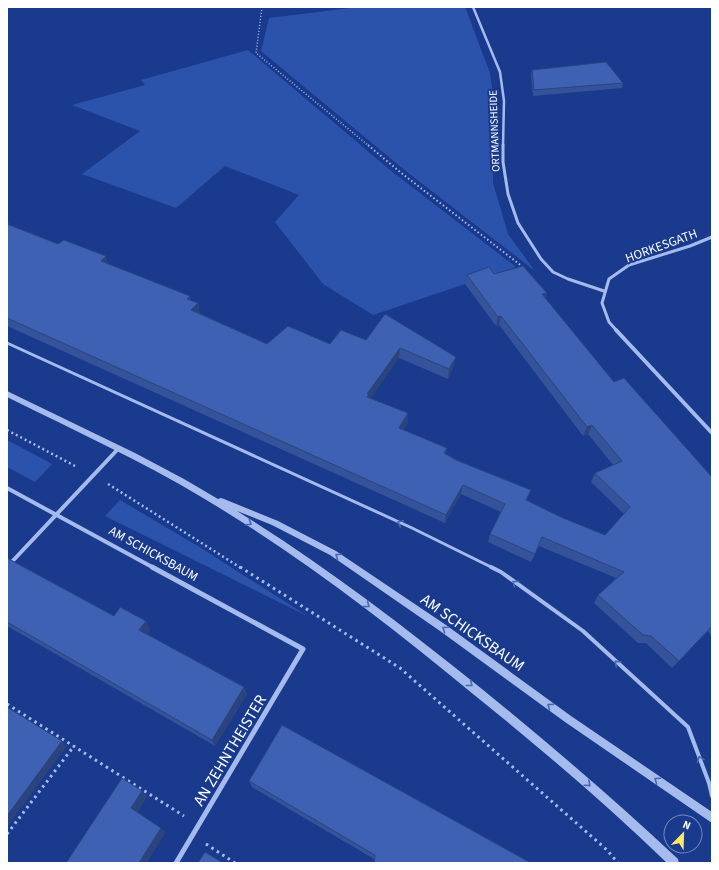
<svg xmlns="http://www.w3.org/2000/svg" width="719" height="870" font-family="'Source Sans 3',sans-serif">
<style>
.green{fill:#2c53ab}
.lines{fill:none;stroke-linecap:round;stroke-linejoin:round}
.path-far3{stroke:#a5bbee;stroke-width:1.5;stroke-dasharray:1 2;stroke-linecap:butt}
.path-far2{stroke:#a5bbee;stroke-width:2;stroke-dasharray:1.5 2.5;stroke-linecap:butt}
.path-far1{stroke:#a5bbee;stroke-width:2.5;stroke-dasharray:2 3;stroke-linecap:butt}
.path{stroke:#a5bbee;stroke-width:3;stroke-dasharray:2.5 4;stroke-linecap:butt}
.service-far1{stroke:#a5bbee;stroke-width:3}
.service{stroke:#a5bbee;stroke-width:4}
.minor-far3{stroke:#a5bbee;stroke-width:2.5}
.minor-far2{stroke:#a5bbee;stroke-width:3}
.minor-far1{stroke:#a5bbee;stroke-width:4}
.minor{stroke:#a5bbee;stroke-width:5}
.tertiary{fill:#a5bbee;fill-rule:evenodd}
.wall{fill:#35539a}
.shaded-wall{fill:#2b447d}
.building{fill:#3e61b3;stroke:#2b447d}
.oneway{stroke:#4a67af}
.labels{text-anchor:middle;stroke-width:4;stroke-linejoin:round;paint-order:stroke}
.far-street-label{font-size:11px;fill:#fff;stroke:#193a8d}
.street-label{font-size:13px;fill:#fff;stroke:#193a8d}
.near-street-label{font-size:16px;fill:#fff;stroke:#193a8d}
</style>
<rect width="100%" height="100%" fill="#193a8d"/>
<g class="green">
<path d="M358,7h107l25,66 5,35 -2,75 15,51 27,37 -133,-103 -141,-117 8,-33z"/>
<path d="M248,50l142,120 126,97 -143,48 -50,-31 -48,-62 24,-27 -74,-29 -49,42 -94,-34 58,-43 -68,-26 73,-20 -4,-5z"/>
<path d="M7,440l45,24 -17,18 -28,-15z"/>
<path d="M120,500l81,48 108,69 -204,-101z"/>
</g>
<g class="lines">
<path class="path-far3" d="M262,7l-6,46 113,93"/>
<path class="path-far2" d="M368,145l32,27 123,95"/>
<g class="path-far1">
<path d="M7,430l70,37"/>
<path d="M108,484l133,84"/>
</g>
<g class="path">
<path d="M240,567l160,101 207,182 11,13"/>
<path d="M7,704l177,112"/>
<path d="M7,834l67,-88"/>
<path d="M206,844l29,19"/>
</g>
<path class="service-far1" d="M7,343l405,185 81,40"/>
<path class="service" d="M491,567l10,5 82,59 105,96 21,56 3,13"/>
<path class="minor-far3" d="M473,7l27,65 4,29 -1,45"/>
<g class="minor-far2">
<path d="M503,145v17l5,32 10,29 23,36 12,13 15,7 36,12"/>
<path d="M617,331l-8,-9 -7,-19 7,-24 20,-14 61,-19 22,-9"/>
</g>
<g class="minor-far1">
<path d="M616,330l96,103"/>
<path d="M7,488l147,80"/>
<path d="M7,567l111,-118"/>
</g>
<path class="minor" d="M152,567l151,82 -127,214"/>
<path class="tertiary" d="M7,391l128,62 49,26 34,20 3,-1 3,1 54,22 58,30 110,74 125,91 141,96v11l-147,-101 -125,-91 -110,-76 -58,-30 -35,-14c84,52 163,112 240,174 69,56 136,113 201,174l1,4h-12c-62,-60 -127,-115 -194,-169 -86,-71 -174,-139 -270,-196 -63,-38 -130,-68 -196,-101z"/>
</g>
<g class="wall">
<path d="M532,70l91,13 -1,5 -89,8 -2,-21z"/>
<path d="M7,219l2,6 181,71 1,5 7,2 1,10 68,31h63l36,-4 19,-26 69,52 -6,13 -49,-21 -29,40 38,15v10l-5,7 44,18 -1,6 82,44 -1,2 36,18 42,17 19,-21 -33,-32 4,-9 18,-8 -25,-31 -5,2 -84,-111 -3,1 -31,-42 2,-9 27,-1 53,19 -2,6 69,83 98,95v160l-4,-6 -36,37 -26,-25h-8l-44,-40 4,-8 18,-17 -77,-32 -8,16 -43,-20 2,-8 11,-22 -40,-18 -16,29 -438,-197z"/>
<path d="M7,558l107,58 32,5 4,9 -3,4 100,60 -32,52 -208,-120z"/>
<path d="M249,781l282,82 -157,-4 -122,-72z"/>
</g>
<g class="shaded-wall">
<path d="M106,256l3,10 -8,-5z"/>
<path d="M547,293l-2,9 -3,-8z"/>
<path d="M190,296l2,10 -5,-7z"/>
<path d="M198,303l2,10 -7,7 -2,-10z"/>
<path d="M501,316l-2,9 -3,1 2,-9z"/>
<path d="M400,348l-1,10 -30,43 -2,5v-12z"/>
<path d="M456,357l-2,9 -6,13 1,-10z"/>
<path d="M408,413v10l-10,14 1,-9z"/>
<path d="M592,425l-4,9 -5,2 4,-9z"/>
<path d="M447,448l-2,9 -1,-4z"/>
<path d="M463,485l-2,9 -16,29 1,-8z"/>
<path d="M531,490l-3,8 -5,10 3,-8z"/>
<path d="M146,621l4,9 -6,8 -5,-8z"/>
<path d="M244,687l3,7 -32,52 -3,-6z"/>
<path d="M62,741l5,5 -60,81v-11z"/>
<path d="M142,791l6,5 -11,17 -6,-5z"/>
<path d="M161,828l5,4 -19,31h-8z"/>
</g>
<g class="building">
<path d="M606,62l17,21 -89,7 -2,-20z"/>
<path d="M7,224l51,20 6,-4 42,16 -5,5 89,35 -3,3 11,4 -7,7 76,34 21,-18 42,18 11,-14 25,10 19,-26 71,43 -7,12 -49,-21 -33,46h2l-2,3 41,16 -9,15 48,20 -3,5 12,7 75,30 -5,10 37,18 42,17 25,-28 -35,-34 27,-12 -30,-36 -5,2 -86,-111 -3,1 -31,-42 22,-8 5,7 29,-8 24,27 -5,1 72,88 10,-4 88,99v149l-33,35 -28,-25 -8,-1 -45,-40 26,-23 -82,-35 -7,17 -45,-20 15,-30 -42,-19 -17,30 -439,-197z"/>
<path d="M7,558l107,58 6,-9 26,14 -7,9 105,57 -32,53 -205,-118z"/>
<path d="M7,707l55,34 -55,75z"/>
<path d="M282,725l249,138h-157l1,-8 -126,-74z"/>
<path d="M122,778l20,13 -11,17 30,20 -22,35h-73z"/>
<path d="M205,852l18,11h-25z"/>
</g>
<defs><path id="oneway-chevron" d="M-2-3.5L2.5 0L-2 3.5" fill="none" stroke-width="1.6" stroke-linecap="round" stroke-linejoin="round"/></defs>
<g class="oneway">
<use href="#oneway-chevron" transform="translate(249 523) rotate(32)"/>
<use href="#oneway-chevron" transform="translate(400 523) rotate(-155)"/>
<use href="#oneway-chevron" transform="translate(338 556) rotate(-146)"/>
<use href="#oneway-chevron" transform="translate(515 583) rotate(-144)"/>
<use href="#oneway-chevron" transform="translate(367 605) rotate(37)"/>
<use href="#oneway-chevron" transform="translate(445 629) rotate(-145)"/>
<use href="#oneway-chevron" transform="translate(617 663) rotate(-138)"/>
<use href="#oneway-chevron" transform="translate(470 684) rotate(39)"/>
<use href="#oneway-chevron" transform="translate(550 706) rotate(-144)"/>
<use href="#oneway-chevron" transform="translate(700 759) rotate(-111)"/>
<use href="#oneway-chevron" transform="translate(657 780) rotate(-145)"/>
<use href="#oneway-chevron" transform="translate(588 784) rotate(42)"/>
</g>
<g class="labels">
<g class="far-street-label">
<text transform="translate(494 131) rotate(-92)" y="4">ORTMANNSHEIDE</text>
</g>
<g class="street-label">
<text transform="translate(661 245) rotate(-20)" y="5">HORKESGATH</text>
<text transform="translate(154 553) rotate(29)" y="5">AM SCHICKSBAUM</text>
</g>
<g class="near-street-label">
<text transform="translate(473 632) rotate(35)" y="6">AM SCHICKSBAUM</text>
<text transform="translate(229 750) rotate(-59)" y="6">AN ZEHNTHEISTER</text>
</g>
</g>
<rect width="719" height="870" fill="none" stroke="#ffffff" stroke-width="16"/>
<g transform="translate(683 834) rotate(23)"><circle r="19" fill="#193a8d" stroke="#7589bb"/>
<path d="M0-3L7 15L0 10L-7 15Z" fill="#ffe962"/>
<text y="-6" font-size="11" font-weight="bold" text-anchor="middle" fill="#ffffff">N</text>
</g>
</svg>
